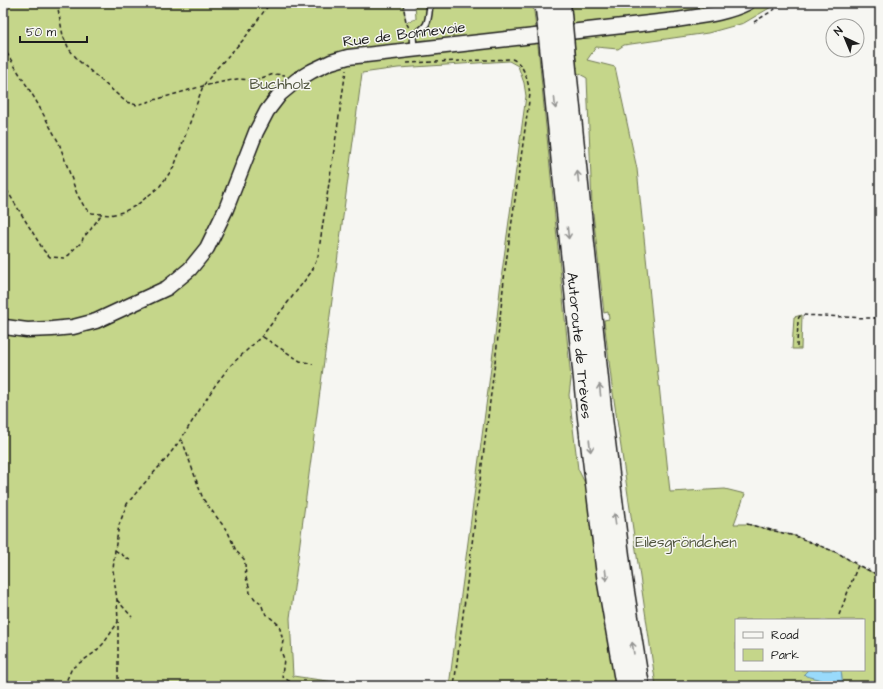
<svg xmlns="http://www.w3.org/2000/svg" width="883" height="689" font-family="'Architects Daughter',sans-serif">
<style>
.green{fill:#c5d68a;stroke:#707953;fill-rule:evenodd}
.water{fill:#99dafb;stroke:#678ea2}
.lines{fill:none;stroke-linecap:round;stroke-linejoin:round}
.lane-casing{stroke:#1c1c1c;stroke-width:8}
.secondary-casing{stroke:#1c1c1c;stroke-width:17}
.highway-casing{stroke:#1c1c1c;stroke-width:21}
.path{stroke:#1c1c1c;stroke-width:1.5;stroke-dasharray:4 3;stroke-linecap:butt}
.lane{stroke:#f6f6f2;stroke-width:5}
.secondary{stroke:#f6f6f2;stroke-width:14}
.highway{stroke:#f6f6f2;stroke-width:18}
.highway-bridge-casing{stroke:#1c1c1c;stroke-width:21;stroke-linecap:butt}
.highway-bridge{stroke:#f6f6f2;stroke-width:18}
.oneway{stroke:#949492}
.labels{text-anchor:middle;stroke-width:3;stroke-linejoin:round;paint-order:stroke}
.street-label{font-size:15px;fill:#1c1c1c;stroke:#f6f6f2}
.park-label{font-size:15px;fill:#4f543d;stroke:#f6f6f2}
</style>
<rect width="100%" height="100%" fill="#f6f6f2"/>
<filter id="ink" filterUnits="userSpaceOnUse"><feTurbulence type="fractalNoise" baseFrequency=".025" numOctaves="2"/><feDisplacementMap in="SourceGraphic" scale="8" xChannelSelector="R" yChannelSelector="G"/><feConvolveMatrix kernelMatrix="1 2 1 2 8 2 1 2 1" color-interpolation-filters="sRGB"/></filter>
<g filter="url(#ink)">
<g class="green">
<path d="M3,3h400l3,19 10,-3 -1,-16h118l5,43 33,333 -2,16 9,74 7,14 31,203h-167l45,-341 8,-73 24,-176 -2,-13 -6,-17 -9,-5 -111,7 -36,5 -72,545 3,58 69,10h-359z"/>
<path d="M570,3h208l-34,20 -36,10 -84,12 -6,4 -22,-2 -9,13 28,7 22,102 33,323 55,-3 20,5 -11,30h13l48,12 43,17 20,13 22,10v110h-224l-44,-300 -8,-66 5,-1 -1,-7 -4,1 -12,-109 -5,-126 -11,-6zM736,620h128v50h-128z"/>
<path d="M802,315l-1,34h-9l2,-32z"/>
</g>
<path class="water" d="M808,670h33l2,16h-12l-12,-7 -13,-3 -2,-2z"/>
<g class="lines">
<g class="lane-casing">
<path id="lane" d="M414,48l-1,-13c17,-9 15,-14 17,-32"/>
</g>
<g class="secondary-casing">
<path id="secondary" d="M3,326l2,1 22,3 25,-1 21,-2 23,-6 71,-33 23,-19 17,-21 19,-39 30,-77 11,-21 13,-17 17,-14 15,-9 19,-9 17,-5 328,-37c24,-4 49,-6 71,-17"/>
</g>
<g class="highway-casing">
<g id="highway">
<path id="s1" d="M551,65l36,353 20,165 18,103"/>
<path d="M567,69l36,349 20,162 17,106"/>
</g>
</g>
<g class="path">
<path d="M57,3l6,33 6,13 10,12 47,41 11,3 66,-19 34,-7 18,1 19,-6 11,1"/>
<path d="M403,3l3,19 4,8"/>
<path d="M610,3h13"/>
<path d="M754,22l31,-19"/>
<path d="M3,47l32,52 24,44 18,51 8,14 7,5 18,2 13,-3 14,-7 23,-19 14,-19 29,-81 14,-18 27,-29 26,-36"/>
<path d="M407,63l105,-4c13,5 16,23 18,35l-25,176 -8,76 -43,340"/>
<path d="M3,184l41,67 6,6 14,1 5,-3 4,-5 9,-8 1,-4 8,-9 10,-14"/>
<path d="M263,337l37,24 13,3"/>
<path d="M797,347l1,-27 1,-3 3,-2 65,3h13"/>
<path d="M182,440l21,59 25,33 8,19 8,8 1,5 1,14 3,8 1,7 5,6 6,4 3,9 15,13 4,16 -2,10 3,8 -2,17c5,5 11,6 16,10"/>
<path d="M747,524l48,12 43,17 20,12"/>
<path d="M115,550l16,11"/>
<path d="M117,600l15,17"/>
<path d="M839,615l19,-50 22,11"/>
<path d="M64,686l8,-18 22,-15 10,-10 14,-21"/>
<path d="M118,686v-64l-1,-22 -4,-30 2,-20 4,-25 8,-21 14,-17 25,-28 15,-20 35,-55 14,-18 32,-30 50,-65 6,-15 28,-186"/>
</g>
<use href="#lane" class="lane"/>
<use href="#secondary" class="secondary"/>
<use href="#highway" class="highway"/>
<g class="highway-bridge-casing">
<g id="highway-bridge">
<path d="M561,3l6,66"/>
<path d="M545,9l6,56"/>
</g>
</g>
<use href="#highway-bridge" class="highway-bridge"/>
</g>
<defs><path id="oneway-shaft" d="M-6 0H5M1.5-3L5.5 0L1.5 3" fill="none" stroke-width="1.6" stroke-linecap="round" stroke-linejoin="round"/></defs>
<g class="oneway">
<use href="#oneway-shaft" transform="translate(555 103) rotate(84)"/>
<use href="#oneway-shaft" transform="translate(578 177) rotate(-96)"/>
<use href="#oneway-shaft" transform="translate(568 233) rotate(84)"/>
<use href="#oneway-shaft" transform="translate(600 390) rotate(-96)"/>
<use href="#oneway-shaft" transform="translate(590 446) rotate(83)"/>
<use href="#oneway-shaft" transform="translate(615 519) rotate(-97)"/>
<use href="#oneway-shaft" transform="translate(606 575) rotate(83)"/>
<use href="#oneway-shaft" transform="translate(633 648) rotate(-99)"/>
</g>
</g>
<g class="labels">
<g class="street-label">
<text transform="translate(404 34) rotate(-7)" y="5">Rue de Bonnevoie</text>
<text dy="5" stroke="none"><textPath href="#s1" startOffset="282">Autoroute de Trèves</textPath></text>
</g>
<g class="park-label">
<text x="280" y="89">Buchholz</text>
<text x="686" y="547">Eilesgröndchen</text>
</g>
</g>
<rect width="883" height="689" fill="none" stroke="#f6f6f2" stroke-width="16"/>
<rect x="8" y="8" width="867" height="673" fill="none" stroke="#1c1c1c" stroke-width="1.5" filter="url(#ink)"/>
<rect x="735" y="619" width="130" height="52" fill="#f6f6f2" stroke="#9f9f9c"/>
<rect x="743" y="632" width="20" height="6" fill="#f6f6f2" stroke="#9f9f9c"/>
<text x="771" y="639" font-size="12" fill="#1c1c1c">Road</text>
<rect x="743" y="649" width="20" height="12" fill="#c5d68a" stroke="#9f9f9c"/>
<text x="771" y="659" font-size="12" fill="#1c1c1c">Park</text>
<g transform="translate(845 38) rotate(316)"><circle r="19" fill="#f6f6f2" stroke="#9f9f9c"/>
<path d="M0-3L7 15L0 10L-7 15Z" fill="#1c1c1c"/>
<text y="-6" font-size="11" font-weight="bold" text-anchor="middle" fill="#1c1c1c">N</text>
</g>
<path d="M20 36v6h67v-6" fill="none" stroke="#1c1c1c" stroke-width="2"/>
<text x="26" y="36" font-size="12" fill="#1c1c1c" stroke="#f6f6f2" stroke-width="3" paint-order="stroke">50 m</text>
</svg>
